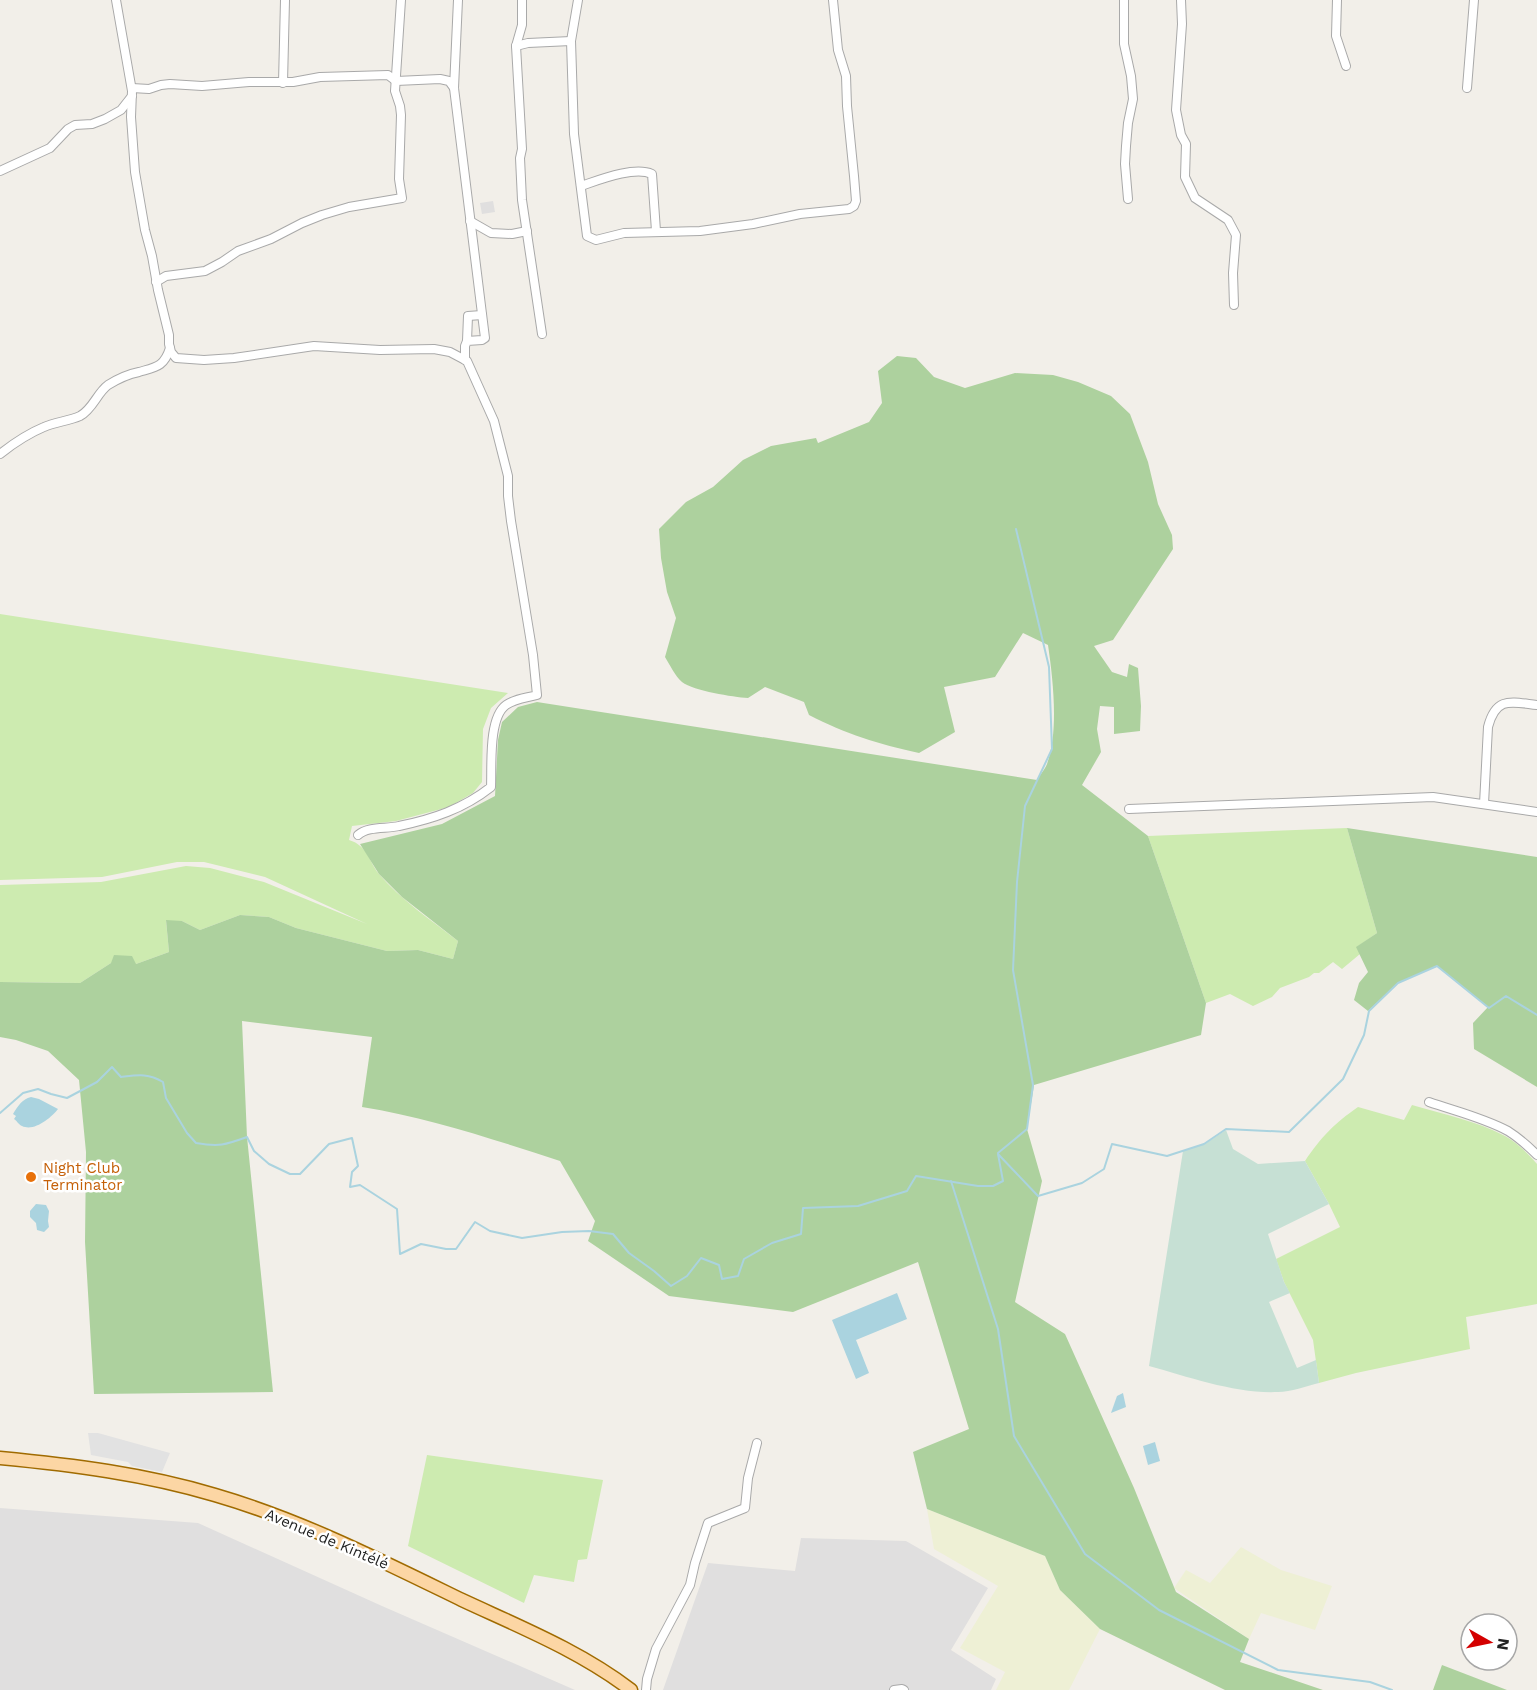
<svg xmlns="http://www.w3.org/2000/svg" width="1537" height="1690" font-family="'Work Sans',sans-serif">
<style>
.residential{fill:#e0dfdf}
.farmland{fill:#eef0d5}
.grass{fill:#cdebb0}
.forest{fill:#add19e}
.wetland{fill:#c6e0d4}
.parking{fill:#e2e2e2}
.water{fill:#aad3df}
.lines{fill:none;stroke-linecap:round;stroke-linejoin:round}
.stream{stroke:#aad3df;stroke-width:2}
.street-casing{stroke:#a9a9a9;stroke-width:10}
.primary-casing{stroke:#a06b00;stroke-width:15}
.street{stroke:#fff;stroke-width:8}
.primary{stroke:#fcd6a4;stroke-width:12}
.food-dot{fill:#e8710a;stroke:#fff;stroke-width:2}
.labels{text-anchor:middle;stroke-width:5;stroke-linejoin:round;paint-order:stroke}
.food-label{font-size:15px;fill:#c56008;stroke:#fff;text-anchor:start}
.street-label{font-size:15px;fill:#222;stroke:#fff}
</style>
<rect width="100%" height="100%" fill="#f2efe9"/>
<g class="residential">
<path d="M493,201l2,11 -13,2 -2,-11z"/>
<path d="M0,1508l198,15 184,83 193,84h-575z"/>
<path d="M801,1538l105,3 82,47 -37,62 45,29 -5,11h-328l45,-127 87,8z"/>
</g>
<g class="farmland">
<path d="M927,1509l118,47 15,34 40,39 -31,61h-73l9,-18 -45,-24 38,-62 -64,-37z"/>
<path d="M1241,1547l40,23 51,16 -17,44 -54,-17 -12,26 -75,-51 12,-18 24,13z"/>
</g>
<g class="grass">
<path d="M0,614l508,79 -17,15 -8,21 -1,53 -9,11 -24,14 -53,14 -44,5 -3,14c19,6 19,20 30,34 22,26 52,46 79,67l-5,18 -35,-9 -31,1 -91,-23 -27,-11 -29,-2 -40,15 -18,-9h-16l3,31 -33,12 -25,-1 -31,20 -80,-1v-97l101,-3 85,-16 24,2 54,14 103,42 -102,-47 -61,-15h-27l-75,15 -102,3z"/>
<path d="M1347,828l30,105 -20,14 3,7 -18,15 -9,-7 -14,11h-5l-5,4 -29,11 -8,9 -19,9 -23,-12 -24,9 -58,-167z"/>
<path d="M1412,1105c30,9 65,16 93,31 13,7 23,18 32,28v140l-71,13 4,32 -114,24 -37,10 -6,-43 -29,-58 -8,-23 64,-32 -11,-23 -24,-43c16,-24 30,-38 53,-54l46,13z"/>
<path d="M427,1455l176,25 -16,79 -9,1 -4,22 -40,-7 -10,28 -116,-57z"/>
</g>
<g class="forest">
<path d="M897,356l19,2 18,19 31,11 50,-15 38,2 25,7 33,14 19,18 18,48 10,42 14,31 1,14 -60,91 -19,6 18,26 15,5 2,-13 9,4 3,38 -1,25 -26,3v-27l-14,-1 -3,23 4,23 -19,33 66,51 58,167 -5,32 -167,50 -7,44 15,52 -27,121 50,32 69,154 42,104 73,47 -9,23 83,28h-98l-125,-61 -40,-39 -15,-34 -118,-47 -14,-57 56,-23 -51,-167 -125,50 -124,-16 -81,-55 7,-20 -35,-60c-65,-21 -130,-43 -198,-54l10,-70 -130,-16 5,116 26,255 -179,2 -9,-152 1,-90 -7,-72 -31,-29 -32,-11 -16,-3v-55l80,1 31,-20 3,-8 18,1 4,8 33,-12 -3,-32 16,1 18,9 40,-15 29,2 27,11 91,23 31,-1 35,9 5,-18 -56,-44 -23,-23 -19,-30 82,-20 53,-28 3,-56 4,-18 16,-15 19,-5 500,78c3,-5 8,-11 10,-16 12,-33 6,-85 1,-119l-25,-12 -28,44 -51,10 11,45 -36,21c-41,-9 -73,-19 -110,-38l-5,-13 -39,-15 -17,11c-15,-1 -54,-7 -66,-16 -7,-6 -12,-17 -17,-25l11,-39 -9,-26 -6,-34 -2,-29 27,-27 27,-15 30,-27 28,-14 45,-8 2,5 51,-21 13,-19 -4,-32z"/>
<path d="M1347,828l190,29v230l-63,-38 -1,-26 15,-16 -51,-41 -39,17 -30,28 -14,-11 5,-17 9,-11 -12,-25 21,-14z"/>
<path d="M1442,1665l65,25h-74z"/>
</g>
<path class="wetland" d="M1226,1130l7,19 25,15 47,-3 24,43 -61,30 16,48 6,11 -21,9 28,66 19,-8 3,23c-13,3 -28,9 -41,9 -42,2 -89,-15 -129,-26l34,-215 22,-7z"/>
<path class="parking" d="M88,1433h10l72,20 -8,19 -30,-6 -4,-4 -37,-7z"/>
<g class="water">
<path d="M31,1097l8,2 19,10c-7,9 -24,23 -36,17 -3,-1 -5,-5 -8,-7l2,-3 -3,-2c5,-8 9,-15 18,-17z"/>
<path d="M36,1204l10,1 3,6 -1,10 1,6 -5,5 -7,-2 -1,-7 -6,-6v-6z"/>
<path d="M897,1293l10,26 -51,21 13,33 -13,6 -24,-59z"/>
<path d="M1123,1393l3,14 -15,6 6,-17z"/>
<path d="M1155,1442l5,19 -12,4 -5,-19z"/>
</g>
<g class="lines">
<g class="stream">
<path d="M0,1113l23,-20 15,-4 13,5 16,4 30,-16 15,-15 9,10c17,-2 27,-4 42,5l3,16 21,35 9,10c23,4 29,2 51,-6l7,14 15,13 21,10h10l29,-30 23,-6 6,28 -6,6 -2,15 10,-2 37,24 3,45 21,-10 25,5h10l19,-27 15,9 32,7 40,-6 27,-1 24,3 16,19 25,18 17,15 16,-10 14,-18 18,7 3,14 16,-3 6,-17 28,-16 29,-9 2,-26 55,-2 49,-15 9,-15 62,10h15l10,-5 -5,-27 40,42 44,-13 22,-14 8,-25 55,12 37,-12 22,-15 63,3 54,-53 21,-44 5,-24 29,-28 39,-17 52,42 17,-12 31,19"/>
<path d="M998,1153l29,-24 6,-44 -20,-115 4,-88 8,-76 27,-57 -3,-82 -33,-138"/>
<path d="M951,1181l47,148 16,107 71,118 74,56 119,60 92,12 22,8"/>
</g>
<g class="street-casing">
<g id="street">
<path d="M116,0l16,91 -1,26 4,55 10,58 7,26 6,34 11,45v9l2,8 5,6 28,2 30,-2 80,-12 66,4 54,-1 16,3 17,9 27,60 14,55v20l3,25 22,134 4,40c-11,3 -21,3 -31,10 -18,13 -14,62 -15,82 -28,22 -58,32 -92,39 -13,3 -31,0 -41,9"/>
<path d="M458,0l-4,88 31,250 -3,2 -15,1 -2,5v14"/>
<path d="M522,0v25l-6,21 6,103 -2,9 2,42 20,134"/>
<path d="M578,0l-7,41 3,93 13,102 9,4 28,-7 76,-2 53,-7 47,-10 49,-5 5,-3 2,-5 -2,-25 -7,-70 -1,-30 -8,-26 -5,-50"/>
<path d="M1124,0v44l7,32 2,23 -5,24 -2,23 -1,18 3,35"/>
<path d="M1181,0l1,24 -6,86 5,25 5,9 -1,33 10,21 33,22 8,15 -3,38 1,32"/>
<path d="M1337,0l-1,36 10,30"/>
<path d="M516,46l12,-3 43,-2"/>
<path d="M283,83l2,-83"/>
<path d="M132,88l17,1 12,-4 9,-1 32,2 47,-4h44l27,-5 68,-2 8,6 44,-2 9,2 5,7"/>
<path d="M1467,88l7,-88"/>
<path d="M0,171l50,-23 18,-19 7,-4 17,-1 13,-5 16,-9 11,-14"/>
<path d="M581,186c18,-6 53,-20 71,-12l4,57"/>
<path d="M470,221l21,12 21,1 15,-3"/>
<path d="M156,282l10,-6 39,-5 17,-9 16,-11 33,-12 31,-16 20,-8 27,-8 53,-9 -3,-19 2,-64 -1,-9 -5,-15 6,-91"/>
<path d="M467,341l1,-25 14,-1"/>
<path d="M0,454c14,-11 27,-20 44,-27 11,-5 25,-6 36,-11 13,-7 17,-23 28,-31 8,-5 21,-11 31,-13 17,-5 25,-5 31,-24"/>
<path d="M1484,804l4,-77c8,-31 23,-25 49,-22"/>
<path d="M1129,809l304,-12 104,15"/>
<path d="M1429,1102c26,9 55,16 79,29 11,7 20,15 29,24"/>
<path d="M646,1690l1,-11 9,-30 34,-64 5,-22 13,-40 37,-15 3,-30 9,-35"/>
<path d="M894,1690l8,-1 2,1"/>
</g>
</g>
<g class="primary-casing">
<path id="primary" d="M0,1458c73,7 145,16 215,37 86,25 167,66 247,105 58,27 118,51 169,90"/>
</g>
<use href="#street" class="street"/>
<use href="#primary" class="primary"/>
</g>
<circle class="food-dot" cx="31" cy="1177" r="6"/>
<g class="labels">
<g class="food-label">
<text x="43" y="1173">Night Club<tspan x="43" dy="17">Terminator</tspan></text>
</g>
<g class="street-label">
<text transform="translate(327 1539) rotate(23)" y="5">Avenue de Kintélé</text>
</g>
</g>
<g transform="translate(1489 1642) rotate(99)"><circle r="28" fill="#ffffff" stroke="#a7a7a7" stroke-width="1.5"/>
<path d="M0-4.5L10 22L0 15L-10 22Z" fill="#d40000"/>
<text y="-9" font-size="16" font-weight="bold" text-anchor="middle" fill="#222222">N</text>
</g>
</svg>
